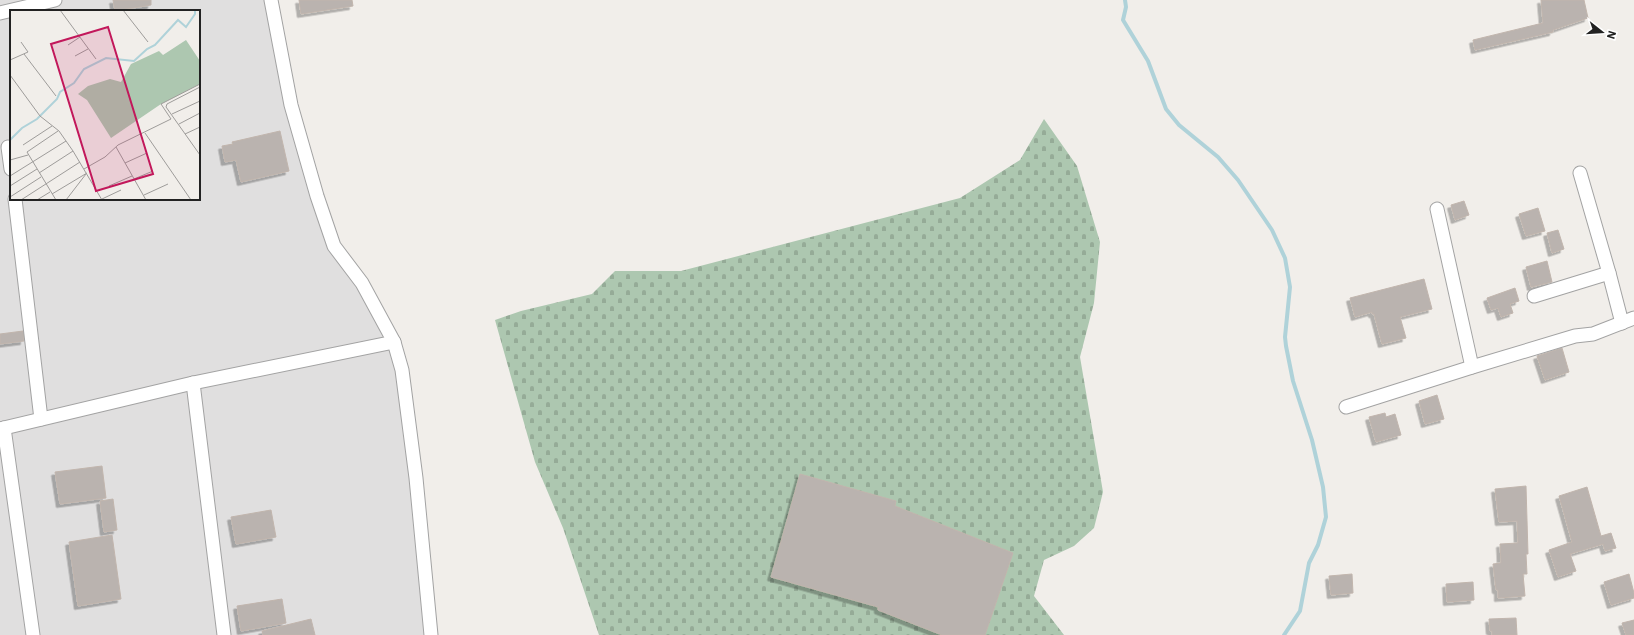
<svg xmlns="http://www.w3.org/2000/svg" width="1634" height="635" font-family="'IBM Plex Sans',sans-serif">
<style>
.residential{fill:#e0dfdf;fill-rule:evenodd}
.cemetery{fill:url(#cemetery-stones)}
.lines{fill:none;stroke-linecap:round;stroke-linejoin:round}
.stream{stroke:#afd2d9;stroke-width:4}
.building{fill:#bab3af;stroke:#c1b5ad;filter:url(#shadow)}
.minor-casing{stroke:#a3a3a3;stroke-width:15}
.minor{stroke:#fff;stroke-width:13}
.inset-river{fill:none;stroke:#afd2d9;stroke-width:2}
.inset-road{fill:none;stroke:#9e9c9a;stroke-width:1}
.view{fill:#c2185b;fill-opacity:0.15;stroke:#c2185b;stroke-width:2}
.inset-edge{fill:none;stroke:#222;stroke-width:2}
</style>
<defs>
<pattern id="cemetery-stones" width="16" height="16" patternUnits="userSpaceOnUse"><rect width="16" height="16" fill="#adc7b0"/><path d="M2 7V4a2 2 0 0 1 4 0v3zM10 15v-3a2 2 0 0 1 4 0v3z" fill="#95ab97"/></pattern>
<filter id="shadow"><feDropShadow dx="-3.5" dy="3.5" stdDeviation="0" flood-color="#0004"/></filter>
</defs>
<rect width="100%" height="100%" fill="#f1eeea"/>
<path class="residential" d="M0,0h271l63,246 60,96 37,293h-431zM11,11h188v188h-188z"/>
<path class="cemetery" d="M1044,119l33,47 23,76 -6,61 -14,54 23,135 -9,36 -20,18 -30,14 -10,36 30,39h-465l-36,-107 -28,-66 -40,-142 26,-9 71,-17 23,-23h66l279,-73 60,-38z"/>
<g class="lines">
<path class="stream" d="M1125,0l1,7 -3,13 25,41 18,48 13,16 39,32 20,23 34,50 13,28 5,29 -5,50 1,9 7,35 19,59 11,47 3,30 -8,28 -9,18 -9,48 -16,24"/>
</g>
<g class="building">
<path d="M113,0h38v5l-36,6z"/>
<path d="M299,0h53l1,6 -52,8z"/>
<path d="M1541,0h43l4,18 -35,12v2l-78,18 -2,-10 70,-17z"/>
<path d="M280,131l9,40 -48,11 -5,-22 -11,2 -3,-16 11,-2 -1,-2z"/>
<path d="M1464,201l5,14 -14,5 -4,-15z"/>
<path d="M1538,208l7,23 -19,5 -7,-22z"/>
<path d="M1558,230l6,19 -12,4 -5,-20z"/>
<path d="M1547,261l5,21 -21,5 -5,-20z"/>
<path d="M1424,279l8,30 -32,8 6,21 -24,6 -8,-30h-2v-2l-17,5 -5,-19z"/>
<path d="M1515,288l4,13 -9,3 3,9 -12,4 -3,-9 -7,2 -4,-12z"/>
<path d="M23,331l1,10 -24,3v-10z"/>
<path d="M1562,348l7,24 -24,8 -8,-24z"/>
<path d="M1437,395l7,24 -19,5 -6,-23z"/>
<path d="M1385,413l1,4 9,-3 6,21 -25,7 -7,-25z"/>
<path d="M102,466l4,32 -46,6 -5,-32z"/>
<path d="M800,474l96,27 -1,5 118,47 -28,82h-43l-64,-25v-3l-107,-30z"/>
<path d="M1526,486l2,68h-2l1,20h-4l2,22 -27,2v-8h-2l-3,-26 8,-1 -1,-19 18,-1 -1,-22 -18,1 -4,-33z"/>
<path d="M1587,487l14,49 10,-3 5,15 -11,3 -2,-7 -33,10 6,17 -18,6 -9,-27 23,-8 -13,-46z"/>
<path d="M113,499l4,31 -13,2 -4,-31z"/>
<path d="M271,510l5,27 -40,7 -5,-27z"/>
<path d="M112,535l9,64 -43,7 -9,-64z"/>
<path d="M1352,574l1,19 -22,2 -2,-19z"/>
<path d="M1629,574l5,19v5l-23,7 -7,-23z"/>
<path d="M1473,582l1,18 -27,2 -1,-18z"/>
<path d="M282,599l4,24 -45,8 -4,-25z"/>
<path d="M1516,618l1,17h-25v-4h-2l-1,-12z"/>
<path d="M311,619l4,16h-52l-1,-4z"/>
<path d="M1634,620v15h-8l-4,-12z"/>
</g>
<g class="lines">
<g class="minor-casing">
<g id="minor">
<path d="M271,0l20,105 26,91 17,50 28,37 32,59 8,28 14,108 15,157"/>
<path d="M0,13l55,-13"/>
<path d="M8,147l3,22"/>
<path d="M1580,173l29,100 13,50"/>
<path d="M15,199l26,220"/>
<path d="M1437,209l35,158"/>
<path d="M1534,296l75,-23"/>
<path d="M193,383l31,252"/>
<path d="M1346,407l126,-40 103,-31 18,-2 41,-16"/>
<path d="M4,428l29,207"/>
<path d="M0,429l193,-46 201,-41"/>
</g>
</g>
<use href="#minor" class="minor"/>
</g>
<g transform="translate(10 10)">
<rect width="190" height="190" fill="#f1eeea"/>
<path d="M176,30l14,21v23l-39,20 -50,34 -24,-38 -9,-6 10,-8 22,-7 11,3 10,-18 28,-13 4,4z" fill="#adc7b0"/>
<path class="inset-river" d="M0,130l12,-12 15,-9 20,-20 3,-7 14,-9 10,-14 22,-11 28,3 13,-12 8,-4 23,-25 8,7 9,-13v-4"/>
<path class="inset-road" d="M50,0l36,49M113,0l25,32M58,35l12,-8M14,44l32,42M65,46l13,-7M0,50l18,-8 -7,-10M0,65l30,41 19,15 14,20 29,49M190,77l-33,17 -1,3 34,48M162,104l28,-13M169,114l21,-11M135,123l46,67M175,124l15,-7M13,135l29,-19M106,137l30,53M0,150l18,-5M115,153l22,-10M74,159l21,-12 13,-12 53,-26 -10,-15 39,-20M29,163l34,-22M0,166l56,-35M124,169l19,-8M0,176l27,-17M99,176l23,-10M42,184l35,-21M134,185l24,-11M0,187l31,-20M92,189l19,-9M11,190l59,-38M27,190l13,-8M46,190l-29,-48 31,-21M56,190l20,-26"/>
<path class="view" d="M98,17l45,147 -57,17 -45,-147z"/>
<rect width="190" height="190" class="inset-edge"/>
</g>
<g transform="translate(1602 32) rotate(107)" stroke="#ffffff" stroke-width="3" paint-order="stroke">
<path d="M0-3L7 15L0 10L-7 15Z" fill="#222222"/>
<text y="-6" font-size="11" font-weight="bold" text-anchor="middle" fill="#222222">N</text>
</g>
</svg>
